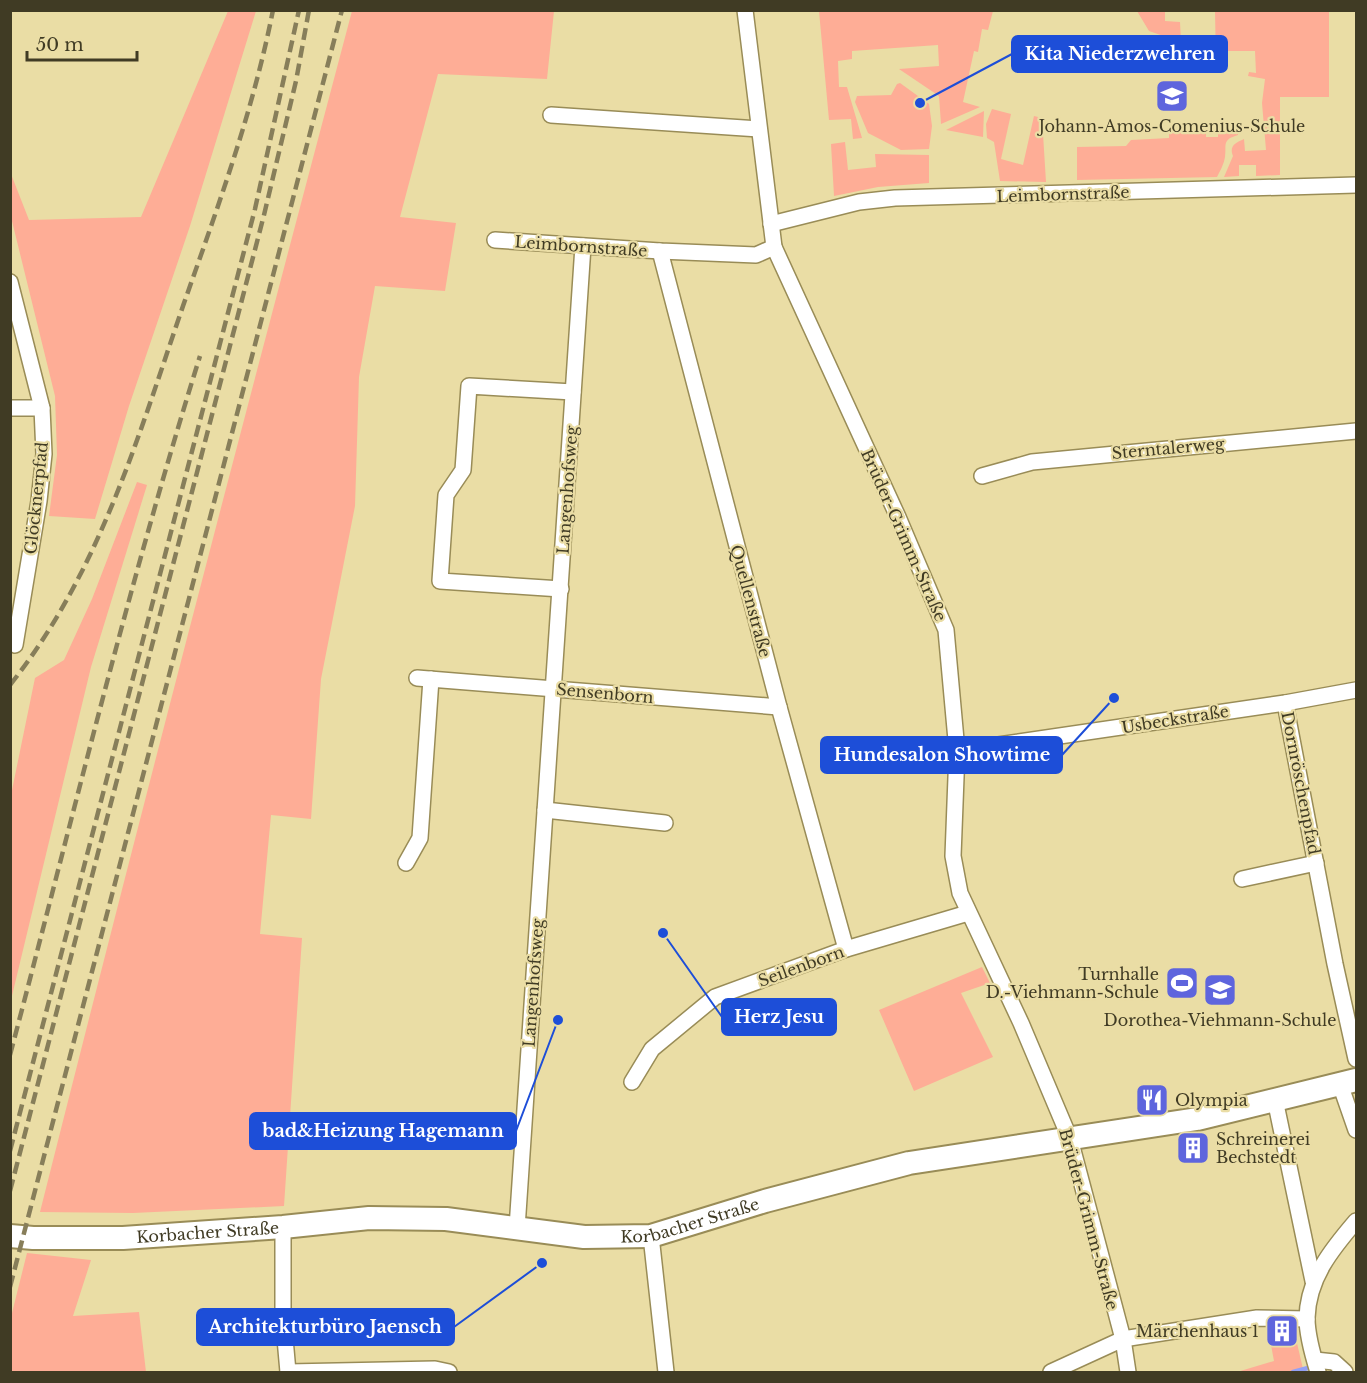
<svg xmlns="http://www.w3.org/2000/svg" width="1367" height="1383" font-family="'Libre Baskerville',serif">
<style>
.green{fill:#fead96}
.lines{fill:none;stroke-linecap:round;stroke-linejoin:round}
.stream{stroke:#93a0f5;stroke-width:4.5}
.street-casing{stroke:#998c57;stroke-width:18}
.secondary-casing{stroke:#998c57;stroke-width:26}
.street{stroke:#fff;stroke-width:15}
.secondary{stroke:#fff;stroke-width:22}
.rail{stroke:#877e5a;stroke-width:4.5;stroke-dasharray:12 6;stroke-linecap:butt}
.labels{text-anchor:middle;stroke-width:4.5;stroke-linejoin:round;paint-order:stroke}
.poi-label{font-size:16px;fill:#403b24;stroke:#eadda5}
.street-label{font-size:16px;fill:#403b24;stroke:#eadda5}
.leader{fill:none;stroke:#1d4ed8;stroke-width:2}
.callout-dot{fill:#1d4ed8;stroke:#eadda5;stroke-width:2}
.callout{fill:#1d4ed8;stroke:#1d4ed8;stroke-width:2}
.callout-label{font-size:18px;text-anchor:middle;font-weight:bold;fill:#fff}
</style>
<rect width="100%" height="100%" fill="#eadda5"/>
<g class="green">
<path d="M228,11h28l-66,215 -61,180 -34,113 -46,-3 8,-61 -2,-59 -44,-179v-43l18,46 112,-3z"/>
<path d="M352,11h202l-7,68 -109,-5 -38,143 56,6 -11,68 -70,-5 -16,91 -4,129 -34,173 -10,140 -40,-4 -11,119 42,4 -18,268 -151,7 -93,-1c101,-401 206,-802 312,-1201z"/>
<path d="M819,11h174l-5,19 -6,-1 -4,23 -4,-1 -11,51 17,5 -39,17 -2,-28 -40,-27 40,-3 -1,-21 -86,6v8l-14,2 1,26h8l15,51 -9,1 -2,-20 -22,1z"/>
<path d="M1137,11h28v10l15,1 1,20 -32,-11z"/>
<path d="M1215,11h114v86h-49v78l-24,1v-11h-17v11l-15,1 9,-21c-4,-10 2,-13 11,-17l1,12 21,-1 -4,-47 3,-24 -17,-3 1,-4 7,1 -1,-22h-30l-4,14 -5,-2z"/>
<path d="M900,83l29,21 3,22 -3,23 -28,1 -33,-17 -13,-31 2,-6 34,-1 6,-11z"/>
<path d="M992,109l19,5 -10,45 22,6 11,-49 8,2 4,64 -46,-1 -6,-39 -7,-4 -1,-14z"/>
<path d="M984,111l-1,26 -37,-7z"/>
<path d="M1218,131h20v4c-17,5 -11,10 -13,22 -1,7 -5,14 -8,20l-140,3v-33l49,-1 5,-6 38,-2v-5l37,-1v5h12z"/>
<path d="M845,142l3,28 28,-3 -1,-13 54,1v28l-51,4 -44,9 -3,-52z"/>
<path d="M137,482l10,3 -56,182 -80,333v-205l24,-117 29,-18 28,-61z"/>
<path d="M982,967l8,16 -29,10 32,64 -79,34 -35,-81z"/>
<path d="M27,1253l64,7 -18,56 66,-4 7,60h-135v-55z"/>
<path d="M1297,1343l6,26 -10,3h-56l37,-11 -3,-16z"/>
</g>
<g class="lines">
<path class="stream" d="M1293,1372l15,-4 5,1"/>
<g class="street-casing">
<g id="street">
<path d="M745,10l29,237 124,270 48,113 11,121 -4,105 7,37 61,130 49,116 53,200 5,33"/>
<path d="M551,115l208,14"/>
<path d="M771,224l88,-22 36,-4 461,-13"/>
<path d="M495,240l165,11 96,4 18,-8"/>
<path d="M660,251l119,456 67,242"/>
<path d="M10,282l32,126 2,46 -5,47 -24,144"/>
<path d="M10,408h32"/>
<path d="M982,476l50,-14 324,-31"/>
<path d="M561,589l-121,-8 6,-86 17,-25 6,-84 104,6"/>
<path d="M417,678l362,29"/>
<path d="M1285,703l50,261 21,95"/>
<path d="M957,751l328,-48 71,-13"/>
<path d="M545,810l120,13"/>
<path d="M406,863l14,-25 11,-159"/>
<path d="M1242,879l74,-16"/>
<path d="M632,1082l20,-33 63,-52 131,-48 122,-36"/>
<path d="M1340,1084l16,46"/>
<path d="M1277,1109l36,172"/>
<path d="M283,1227v89l5,56"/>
<path d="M517,1228l66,-982"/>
<path d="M651,1236l15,136"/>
<path d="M1315,1360l19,2 11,10"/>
<path d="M288,1372l147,-3 14,3"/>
<path d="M1051,1372l72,-33 134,-21 50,1"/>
<path d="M1318,1372c-5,-16 -11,-37 -11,-54 1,-40 25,-69 49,-97"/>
</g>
</g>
<g class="secondary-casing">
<g id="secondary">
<path id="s1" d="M10,1236l23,2h90l160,-11 86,-9 77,1 138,18 67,-1 114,-35 144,-38 288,-44 159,-39"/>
</g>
</g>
<use href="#street" class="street"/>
<use href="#secondary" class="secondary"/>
<g class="rail">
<path d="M10,685c89,-112 127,-245 173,-379 34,-97 70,-194 90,-296"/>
<path d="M10,1055c62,-234 118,-469 190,-699"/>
<path d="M10,1151l245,-942 44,-199"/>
<path d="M10,1191l254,-976 32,-134 13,-71"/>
<path d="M10,1287l332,-1277"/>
</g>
</g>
<defs>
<g id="school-square" transform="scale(1.725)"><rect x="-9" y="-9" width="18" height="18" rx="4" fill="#5e65dd" stroke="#eadda5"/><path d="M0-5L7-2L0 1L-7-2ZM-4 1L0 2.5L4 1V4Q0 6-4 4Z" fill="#fff"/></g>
<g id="stadium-square" transform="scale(1.725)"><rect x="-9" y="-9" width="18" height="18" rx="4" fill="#5e65dd" stroke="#eadda5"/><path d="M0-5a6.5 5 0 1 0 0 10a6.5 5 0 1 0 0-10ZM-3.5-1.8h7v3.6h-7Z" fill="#fff"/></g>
<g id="restaurant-square" transform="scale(1.725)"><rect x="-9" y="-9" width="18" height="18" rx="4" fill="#5e65dd" stroke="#eadda5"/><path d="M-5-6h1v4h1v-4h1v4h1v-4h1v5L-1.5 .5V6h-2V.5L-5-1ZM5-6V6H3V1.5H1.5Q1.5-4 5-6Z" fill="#fff"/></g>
<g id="building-square" transform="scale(1.725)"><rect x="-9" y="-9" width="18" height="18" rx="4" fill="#5e65dd" stroke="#eadda5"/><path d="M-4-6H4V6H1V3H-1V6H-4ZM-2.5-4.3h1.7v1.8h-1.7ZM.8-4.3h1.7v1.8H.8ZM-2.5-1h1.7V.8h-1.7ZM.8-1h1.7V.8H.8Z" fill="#fff"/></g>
</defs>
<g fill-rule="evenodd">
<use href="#school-square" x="1172" y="96"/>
<use href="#stadium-square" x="1182" y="983"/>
<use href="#school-square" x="1220" y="990"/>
<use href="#restaurant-square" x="1152" y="1100"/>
<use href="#building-square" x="1193" y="1148"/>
<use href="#building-square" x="1282" y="1331"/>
</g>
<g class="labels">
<g class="poi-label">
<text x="1172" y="132">Johann-Amos-Comenius-Schule</text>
<text x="1159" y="980" text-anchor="end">Turnhalle<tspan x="1159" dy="18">D.-Viehmann-Schule</tspan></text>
<text x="1220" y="1026">Dorothea-Viehmann-Schule</text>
<text x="1175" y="1106" text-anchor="start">Olympia</text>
<text x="1216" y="1145" text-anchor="start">Schreinerei<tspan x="1216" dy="18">Bechstedt</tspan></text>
<text x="1259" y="1337" text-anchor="end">Märchenhaus 1</text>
</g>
<g class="street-label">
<text transform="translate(1063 194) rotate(-2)" y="6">Leimbornstraße</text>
<text transform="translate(581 246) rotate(4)" y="6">Leimbornstraße</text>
<text transform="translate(1168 448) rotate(-5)" y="6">Sterntalerweg</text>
<text transform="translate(567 490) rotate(-86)" y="6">Langenhofsweg</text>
<text transform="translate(36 498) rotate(-84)" y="6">Glöcknerpfad</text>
<text transform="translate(904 535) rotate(66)" y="6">Brüder-Grimm-Straße</text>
<text transform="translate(751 601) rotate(75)" y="6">Quellenstraße</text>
<text transform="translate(605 693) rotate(5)" y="6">Sensenborn</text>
<text transform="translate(1175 719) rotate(-9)" y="6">Usbeckstraße</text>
<text transform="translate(1301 783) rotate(79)" y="6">Dornröschenpfad</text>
<text transform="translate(801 966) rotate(-20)" y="6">Seilenborn</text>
<text transform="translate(533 983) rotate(-86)" y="6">Langenhofsweg</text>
<text dy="6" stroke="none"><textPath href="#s1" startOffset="684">Korbacher Straße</textPath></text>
<text transform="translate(1089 1219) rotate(75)" y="6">Brüder-Grimm-Straße</text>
<text dy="6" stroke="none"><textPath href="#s1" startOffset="198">Korbacher Straße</textPath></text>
</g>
</g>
<path class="leader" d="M920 103L1012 54M1114 698L1062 755M663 933L722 1017M558 1020L516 1131M542 1263L454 1327"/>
<g class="callout-dot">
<circle cx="920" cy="103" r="6"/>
<circle cx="1114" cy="698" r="6"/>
<circle cx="663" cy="933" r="6"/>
<circle cx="558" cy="1020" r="6"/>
<circle cx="542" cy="1263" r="6"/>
</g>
<g class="callout">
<rect x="1012" y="36" width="215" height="36" rx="6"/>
<rect x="821" y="737" width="241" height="36" rx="6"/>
<rect x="722" y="999" width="114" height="36" rx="6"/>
<rect x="250" y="1113" width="266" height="36" rx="6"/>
<rect x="197" y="1309" width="257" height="36" rx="6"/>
</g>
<g class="callout-label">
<text x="1120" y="60">Kita Niederzwehren</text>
<text x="942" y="761">Hundesalon Showtime</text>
<text x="779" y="1023">Herz Jesu</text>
<text x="383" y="1137">bad&amp;Heizung Hagemann</text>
<text x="325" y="1333">Architekturbüro Jaensch</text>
</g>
<rect width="1367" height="1383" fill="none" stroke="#403b24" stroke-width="24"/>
<path d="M27 51v9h110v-9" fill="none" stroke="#403b24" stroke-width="3"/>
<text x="36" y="51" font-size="18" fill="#403b24" stroke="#eadda5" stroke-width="4.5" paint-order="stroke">50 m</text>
</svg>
